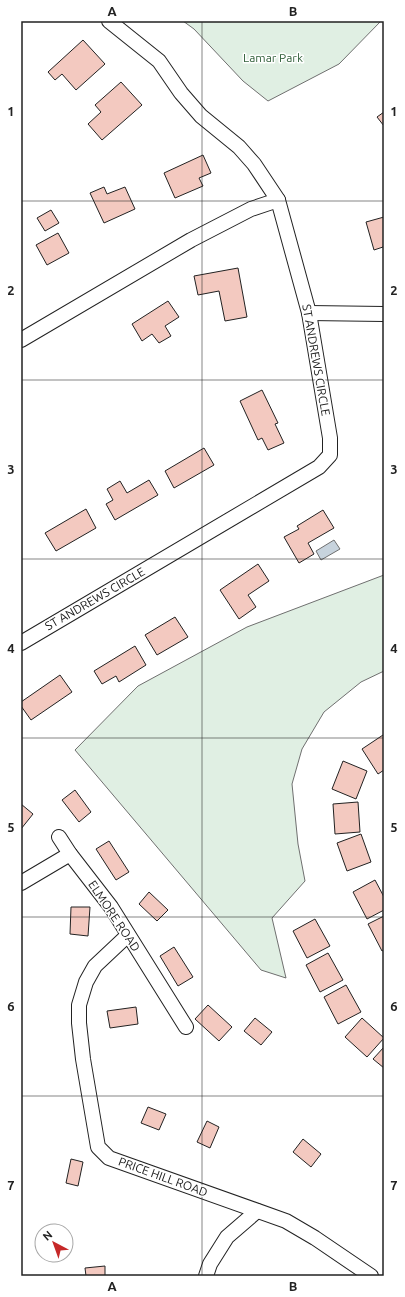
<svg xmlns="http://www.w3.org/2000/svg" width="405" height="1297" font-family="Ubuntu,sans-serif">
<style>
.green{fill:#e0efe3;stroke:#6f6f6f}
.water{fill:#c7d3dd;stroke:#6f6f6f}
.building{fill:#f3c9c0;stroke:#222}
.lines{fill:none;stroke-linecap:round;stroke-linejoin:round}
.minor-casing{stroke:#222;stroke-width:16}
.minor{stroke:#fff;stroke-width:14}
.grid{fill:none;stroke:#222;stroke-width:1;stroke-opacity:0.55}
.labels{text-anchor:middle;stroke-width:3;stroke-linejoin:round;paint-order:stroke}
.park-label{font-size:12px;fill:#2f5e38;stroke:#fff}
.street-label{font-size:12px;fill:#222;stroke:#fff}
.neatline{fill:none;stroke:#222;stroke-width:1.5}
.grid-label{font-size:13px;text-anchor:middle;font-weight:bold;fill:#222}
</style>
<rect width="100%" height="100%" fill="#fff"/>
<g class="green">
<path d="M183,21h198l-42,43 -71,37 -25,-20 -49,-52z"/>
<path d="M384,575v96l-23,11 -37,30 -22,37 -10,35 6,60 7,37 -33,37 14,60 -25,-8 -186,-220 63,-64 109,-59z"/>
</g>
<path class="water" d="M334,540l6,9 -19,11 -5,-9z"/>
<g class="building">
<path d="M83,40l22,24 -29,26 -14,-16 -7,6 -7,-8z"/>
<path d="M121,82l21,23 -40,35 -14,-16 13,-12 -6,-7z"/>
<path d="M384,112v14l-7,-9z"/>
<path d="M203,155l8,18 -12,5 4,8 -28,12 -11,-25z"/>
<path d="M104,187l3,7 18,-7 10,22 -31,14 -14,-30z"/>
<path d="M51,210l8,13 -14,8 -8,-13z"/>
<path d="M384,217v28l-1,2 -9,3 -8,-28z"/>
<path d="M58,233l11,20 -22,12 -11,-20z"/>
<path d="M238,268l9,49 -22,4 -6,-30 -21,4 -4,-19z"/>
<path d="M168,301l11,16 -14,9 6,10 -12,7 -7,-9 -10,7 -10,-17z"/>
<path d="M262,390l16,33 -3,1 9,19 -16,7 -6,-12 -4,2 -18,-39z"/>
<path d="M204,448l10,17 -40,23 -9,-17z"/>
<path d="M149,480l9,15 -43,25 -9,-16 7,-4 -6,-11 13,-8 7,12z"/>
<path d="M86,509l10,19 -40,23 -11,-18z"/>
<path d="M323,510l11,18 -26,15 6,11 -15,9 -15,-26 15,-8 -2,-3z"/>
<path d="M258,564l11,17 -21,14 8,12 -17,12 -19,-29z"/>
<path d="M175,617l13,20 -31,18 -12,-20z"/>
<path d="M135,646l11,19 -27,17 -3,-6 -14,8 -8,-13z"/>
<path d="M60,675l12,17 -41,28 -10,-14v-4z"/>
<path d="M383,735l1,2v33l-6,4 -16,-25z"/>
<path d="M343,761l24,10 -11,28 -24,-10z"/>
<path d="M75,790l16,22 -12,10 -17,-22z"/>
<path d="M358,802l2,30 -25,2 -2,-30z"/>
<path d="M21,804l12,10 -12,15z"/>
<path d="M361,834l10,28 -24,9 -10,-28z"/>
<path d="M109,841l20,31 -13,8 -20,-31z"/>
<path d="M375,880l9,17v13l-17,9 -14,-27z"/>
<path d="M149,892l19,18 -11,11 -18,-17z"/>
<path d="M71,907h19l-2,29 -18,-2z"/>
<path d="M384,916v34l-2,1 -14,-27z"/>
<path d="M315,919l15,27 -23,12 -14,-27z"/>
<path d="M174,947l19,30 -15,9 -18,-30z"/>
<path d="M328,953l15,27 -23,12 -14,-27z"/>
<path d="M346,985l15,27 -23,12 -14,-27z"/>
<path d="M208,1005l24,22 -13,14 -24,-22z"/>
<path d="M136,1007l2,17 -28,4 -3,-17z"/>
<path d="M255,1018l17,14 -11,13 -17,-14z"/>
<path d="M362,1018l22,20 -17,19 -22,-20z"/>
<path d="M384,1047v21l-11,-9z"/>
<path d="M148,1107l18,7 -7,16 -18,-7z"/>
<path d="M207,1121l12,6 -9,21 -13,-6z"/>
<path d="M303,1139l18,15 -10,13 -18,-15z"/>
<path d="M71,1159l12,3 -5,24 -12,-3z"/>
<path d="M105,1266v10h-19l-1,-8z"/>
</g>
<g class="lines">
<g class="minor-casing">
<g id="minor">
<path d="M109,21l50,40 22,32 20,23 38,31 15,17 24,36"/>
<path d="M309,313l75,1"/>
<path d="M21,340l170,-100 60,-31 27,-9 31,113 21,125v17l-11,12 -298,176"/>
<path d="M59,837l11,17 41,53 75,120"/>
<path d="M21,883l49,-29"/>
<path d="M128,935l-33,31 -9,16 -7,23v18l4,36 15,88 11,11 177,63 29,17 56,38"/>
<path d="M206,1276l4,-12 17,-27 30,-26"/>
</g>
</g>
<use href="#minor" class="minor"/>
</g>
<path class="grid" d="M202,21v1255M21,201h363M21,380h363M21,559h363M21,738h363M21,917h363M21,1096h363"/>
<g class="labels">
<g class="park-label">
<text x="273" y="62">Lamar Park</text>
</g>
<g class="street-label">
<text transform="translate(316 360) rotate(80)" y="4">ST ANDREWS CIRCLE</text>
<text transform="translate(95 599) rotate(-30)" y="4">ST ANDREWS CIRCLE</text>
<text transform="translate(114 916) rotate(56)" y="4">ELMORE ROAD</text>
<text transform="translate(163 1177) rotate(20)" y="4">PRICE HILL ROAD</text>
</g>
</g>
<rect width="405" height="1297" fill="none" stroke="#ffffff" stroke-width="44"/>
<g transform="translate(54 1243) rotate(319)"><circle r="19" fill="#ffffff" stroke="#a7a7a7"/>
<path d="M0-3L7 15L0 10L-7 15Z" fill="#c62828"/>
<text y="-6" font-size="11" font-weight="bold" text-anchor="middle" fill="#222222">N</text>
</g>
<rect x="22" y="22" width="361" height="1253" class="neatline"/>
<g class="grid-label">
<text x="112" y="16">A</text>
<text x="293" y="16">B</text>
<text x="11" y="116">1</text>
<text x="394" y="116">1</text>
<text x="11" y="295">2</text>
<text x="394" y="295">2</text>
<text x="11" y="474">3</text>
<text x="394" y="474">3</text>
<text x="11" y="653">4</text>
<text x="394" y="653">4</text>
<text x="11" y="832">5</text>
<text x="394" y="832">5</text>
<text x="11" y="1011">6</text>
<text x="394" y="1011">6</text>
<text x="11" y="1190">7</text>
<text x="394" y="1190">7</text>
<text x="112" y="1291">A</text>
<text x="293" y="1291">B</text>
</g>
</svg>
